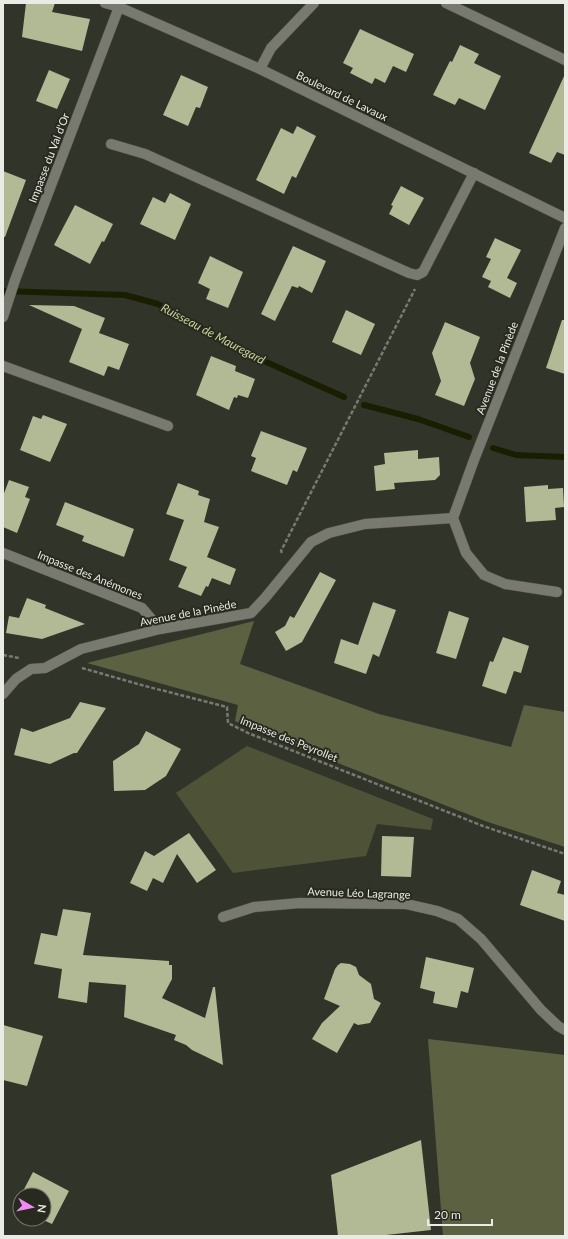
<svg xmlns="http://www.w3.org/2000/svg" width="568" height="1239" font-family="Lato,sans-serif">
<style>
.green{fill:#4e5337}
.forest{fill:#5c6241}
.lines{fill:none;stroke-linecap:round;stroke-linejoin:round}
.stream{stroke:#1a1e01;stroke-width:6}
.building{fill:#b2b995}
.minor-casing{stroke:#4f5149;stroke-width:11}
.path{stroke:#777a71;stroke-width:2.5;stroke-dasharray:4 2;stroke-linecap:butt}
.minor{stroke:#787a6f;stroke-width:10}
.labels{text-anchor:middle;stroke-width:4;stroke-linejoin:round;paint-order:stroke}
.street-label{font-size:11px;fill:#e9ebe4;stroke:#282a20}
.water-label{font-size:12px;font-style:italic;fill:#c7d297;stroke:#282a20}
</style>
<rect width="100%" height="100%" fill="#313429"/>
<path class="green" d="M247,746l186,73 -2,11 -54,-6 -11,32 -133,17 -57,-80z"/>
<g class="forest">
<path d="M254,621l-14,43 139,50 132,33 13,-42 41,7v135l-80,-26 -226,-89 -24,-11 3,-16 -151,-42z"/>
<path d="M428,1039l137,16v181h-122z"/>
</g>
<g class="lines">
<g class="stream">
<path d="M3,291l122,4 33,9 77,44 109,49"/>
<path d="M364,405l54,14 51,18"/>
<path d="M493,448l23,7 49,2"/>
</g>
</g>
<g class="building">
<path d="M26,3h29l-3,9 38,7 -8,32 -60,-14z"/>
<path d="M360,29l54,25 -8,18 -13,-6 -8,17 -10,-5 -3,6 -22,-11 3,-5 -10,-5z"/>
<path d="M460,45l19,9 -5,9 27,13 -16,34 -26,-12 -4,7 -22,-10 17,-34 2,1z"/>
<path d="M49,70l21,9 -13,30 -21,-8z"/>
<path d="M565,74v81l-8,-3 -6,11 -22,-10z"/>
<path d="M181,75l27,12 -8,21 -4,-1 -8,19 -25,-11z"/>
<path d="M297,126l19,10 -20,42 -4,-2 -8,18 -28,-14 25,-52 12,6z"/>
<path d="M3,171l23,9 -21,57h-2z"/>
<path d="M401,186l23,12 -15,27 -20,-11 4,-8 -2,-1z"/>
<path d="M170,193l21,11 -16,36 -35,-16 13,-27 12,6z"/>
<path d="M75,205l38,19 -9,18 -2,-1 -12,23 -36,-19z"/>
<path d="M495,238l26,12 -14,28 10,5 -7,15 -22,-11 3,-6 -9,-4 9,-18 -5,-2z"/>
<path d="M293,246l33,15 -14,32 -13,-7 -1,2 -6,-2 -17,35 -14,-7z"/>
<path d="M210,256l33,16 -15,36 -22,-9 4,-10 -12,-6z"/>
<path d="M29,305l45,1 31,12 -6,15 30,11 -10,26 -11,-4 -4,10 -35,-14 13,-33z"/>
<path d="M346,310l29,14 -14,31 -29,-13z"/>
<path d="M562,320h3v54l-19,-6z"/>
<path d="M445,322l35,15 -10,26 5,16 -11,27 -29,-11 6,-14 -9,-28z"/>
<path d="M211,356l25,10 -1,5 20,8 -7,19 -10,-3 -1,3 -3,-1 -5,13 -33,-15z"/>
<path d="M43,415l24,9 -17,38 -30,-12 13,-34 8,3z"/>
<path d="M261,431l46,17 -10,24 -4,-2 -6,15 -36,-14 5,-13 -5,-2z"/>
<path d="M418,450v9l21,-2 1,18 -5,5 -41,3 1,6 -19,2 -2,-25 11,-2 -1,-11z"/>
<path d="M9,480l20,7 -4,10 5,2 -13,34 -14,-6v-31z"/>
<path d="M178,483l21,8 -1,4 12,4 -6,23 15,5 -12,30 29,12 -6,16 -18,-7 -4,9 -2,-1 -5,10 -23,-9 9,-20 -18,-7 15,-40 -18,-6z"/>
<path d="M548,485v4l15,-1 1,19 -9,1 1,12 -30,2 -2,-35z"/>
<path d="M65,502l69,27 -10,28 -42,-16 2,-5 -28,-11z"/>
<path d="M320,572l16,8 -34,62 -16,9 -11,-19 10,-6 5,-10 4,2z"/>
<path d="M27,598l19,7 -1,3 40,16 -43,15 -36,-6 3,-17 10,2z"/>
<path d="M373,602l23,8 -17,47 -6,-3 -7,20 -32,-11 7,-24 17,6z"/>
<path d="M449,611l20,7 -13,41 -20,-6z"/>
<path d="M503,637l26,9 -8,27 -7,-2 -8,23 -24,-8 8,-25 3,1z"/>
<path d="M80,702l26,6 -29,45h-3l-24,11 -36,-9 7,-27 12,4 37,-14z"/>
<path d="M146,731l35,18 -15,27 -21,14 -31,1 -1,-30 26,-17z"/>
<path d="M189,833l27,37 -19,13 -20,-29 -14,29 -10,-5 -6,13 -17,-8 15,-32 9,5z"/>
<path d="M382,836l32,1 -3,40 -30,-1z"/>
<path d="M532,870l29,11 -4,12 8,2v26l-45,-16z"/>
<path d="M63,909l28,4 -8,42 86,6v4h3v14l-10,19 43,20 8,-31h2l8,78 -31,-15 -6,-5 -12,-5 2,-5 -52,-18 2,-32 -37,-3 -2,21 -29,-5 4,-29 -28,-5 7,-31 16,3z"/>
<path d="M426,957l48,11 -6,25 -7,-2 -4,17 -24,-5 2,-11 -15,-4z"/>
<path d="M341,963l9,1 6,3 3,8 12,9 3,15 7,4 -11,20 -12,2 -4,-2 -17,30 -25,-14 10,-16 18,-17 -16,-7 11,-30 3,-4z"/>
<path d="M3,1025l40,11 -16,50 -24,-6z"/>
<path d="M421,1140l10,90 -54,6h-39l-7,-61z"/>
<path d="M33,1172l36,19 -17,33 -11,-5h3v-24h-23z"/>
</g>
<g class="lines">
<g class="minor-casing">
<g id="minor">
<path d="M105,3l14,4 141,62 305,149"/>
<path d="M446,3l119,57"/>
<path d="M260,69l11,-21 43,-45"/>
<path d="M111,144l34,10 264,119 8,2 6,-3 51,-99"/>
<path d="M3,317l12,-37 104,-273"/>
<path d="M3,366l165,60"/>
<path d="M3,553l139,55 18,21"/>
<path d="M557,592l-52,-8 -21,-9 -18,-22 -13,-35 21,-58 91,-232"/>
<path d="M3,694l13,-15 15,-10 14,-1 36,-19 79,-20 91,-16 14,-15 46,-56 18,-9 36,-9 88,-6"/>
<path d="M223,917l31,-10 46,-4 106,1 31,7 21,8 23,20 60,71 17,16 7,4"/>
</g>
</g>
<g class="path">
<path d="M282,553l-1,-2 134,-262"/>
<path d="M3,655l16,3"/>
<path d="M82,668l63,18 82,21 1,16 20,10 235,93 82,28"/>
</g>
<use href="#minor" class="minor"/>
</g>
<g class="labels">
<g class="street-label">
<text transform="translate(342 96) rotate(26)" y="4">Boulevard de Lavaux</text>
<text transform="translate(49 158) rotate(-69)" y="4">Impasse du Val d'Or</text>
<text transform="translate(497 368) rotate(-69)" y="4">Avenue de la Pinède</text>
<text transform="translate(90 575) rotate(22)" y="4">Impasse des Anémones</text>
<text transform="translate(188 613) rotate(-11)" y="4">Avenue de la Pinède</text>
<text transform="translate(289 739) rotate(22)" y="4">Impasse des Peyrollet</text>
<text transform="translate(359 893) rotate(2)" y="4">Avenue Léo Lagrange</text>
</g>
<g class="water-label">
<text transform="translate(213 334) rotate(28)" y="4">Ruisseau de Mauregard</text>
</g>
</g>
<rect width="568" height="1239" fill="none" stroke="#e9ebe4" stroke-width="8"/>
<g transform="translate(32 1207) rotate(99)"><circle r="19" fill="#282a20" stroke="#75776e"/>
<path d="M0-3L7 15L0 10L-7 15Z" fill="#f28af3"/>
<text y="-6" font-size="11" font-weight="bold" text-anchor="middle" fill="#e9ebe4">N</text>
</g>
<path d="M428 1219v6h64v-6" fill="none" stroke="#e9ebe4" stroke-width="2"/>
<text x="434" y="1219" font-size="12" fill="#e9ebe4" stroke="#282a20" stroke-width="3" paint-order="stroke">20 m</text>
</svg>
